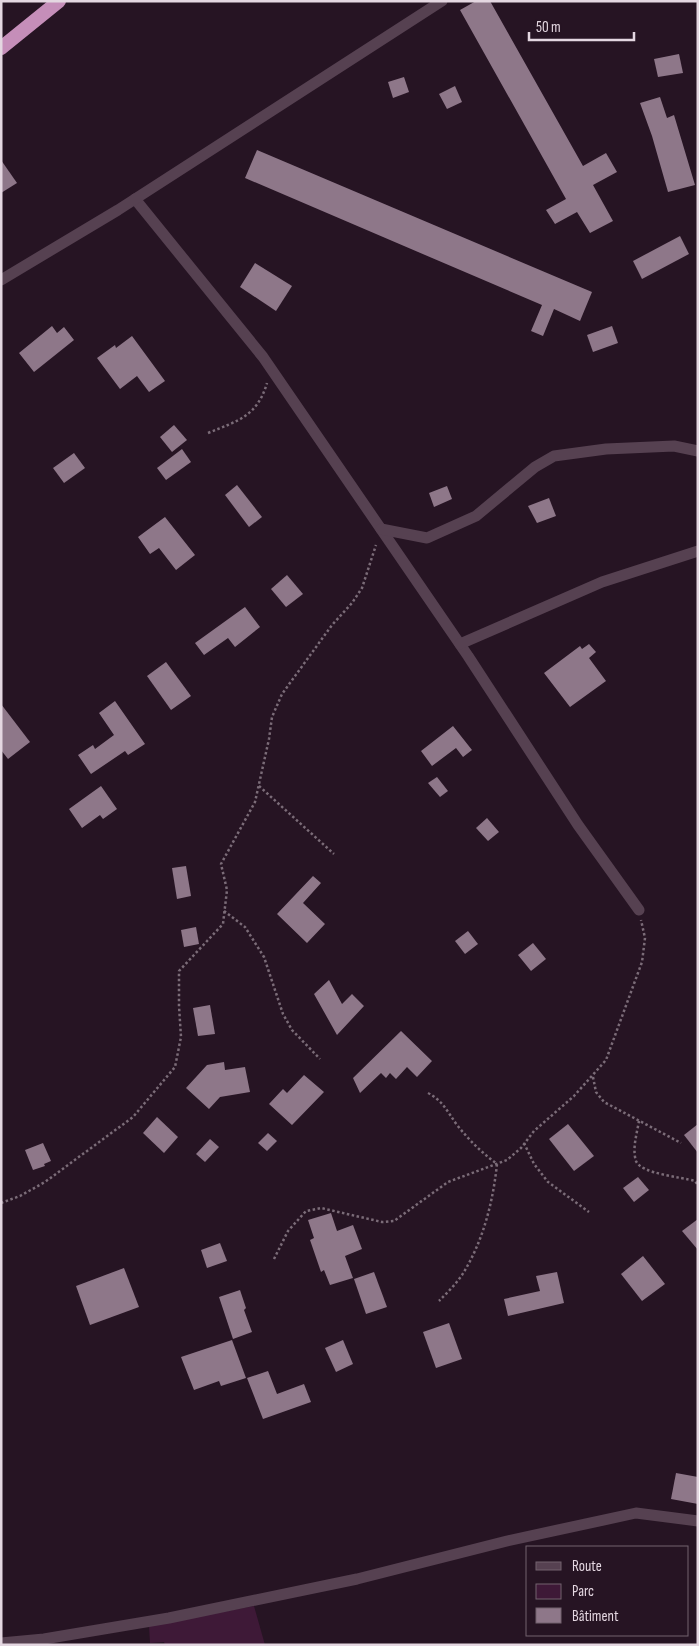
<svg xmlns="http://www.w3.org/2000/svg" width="699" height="1646" font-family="'Sofia Sans Condensed',sans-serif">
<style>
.green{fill:#3e1937}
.building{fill:#8e7789}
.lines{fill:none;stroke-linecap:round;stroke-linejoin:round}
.path{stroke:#7b6c78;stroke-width:2.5;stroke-dasharray:2.5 2.5;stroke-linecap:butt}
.minor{stroke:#564151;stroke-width:11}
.trunk{stroke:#c58eb9;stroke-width:14}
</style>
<rect width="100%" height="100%" fill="#261423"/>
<path class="green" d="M254,1606l11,39h-100l-1,-3 -14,1 -1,-17z"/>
<g class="building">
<path d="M476,1h14l93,165 23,-13 11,19 -24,13 20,36 -23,12 -13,-21 -22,12 -9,-14 20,-11 -106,-189z"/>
<path d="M679,54l4,19 -25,4 -4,-18z"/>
<path d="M404,77l5,15 -16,6 -5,-16z"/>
<path d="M455,86l7,16 -15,7 -8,-15z"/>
<path d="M660,97l7,21 7,-3 21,70 -27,7 -16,-56 -12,-33z"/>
<path d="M257,150l335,142 -12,29 -26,-12 -11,27 -12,-5 11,-26 -297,-127z"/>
<path d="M1,160l16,23 -16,10z"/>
<path d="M680,236l9,18 -47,25 -9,-18z"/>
<path d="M255,263l37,23 -16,25 -36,-24z"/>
<path d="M52,326l5,7 7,-6 10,13 -40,32 -15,-19z"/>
<path d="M612,326l6,17 -25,9 -6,-17z"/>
<path d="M132,336l33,45 -16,11 -12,-16 -17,13 -23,-31 18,-13 1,3z"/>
<path d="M174,425l13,15 -15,12 -12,-15z"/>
<path d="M182,449l9,13 -25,18 -9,-12z"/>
<path d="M74,453l11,15 -21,15 -11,-15z"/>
<path d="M237,485l25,32 -13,10 -24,-32z"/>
<path d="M447,486l5,13 -18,8 -5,-14z"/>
<path d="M549,498l7,18 -19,7 -9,-17z"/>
<path d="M165,517l30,38 -19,15 -17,-22 -9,6 -12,-17z"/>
<path d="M287,575l16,19 -17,13 -15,-18z"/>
<path d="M245,607l15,20 -25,20 -7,-9 -24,17 -9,-12z"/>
<path d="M589,644l7,8 -7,6 17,23 -36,26 -26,-34 36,-27 2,3z"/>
<path d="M166,662l25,34 -20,14 -24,-34z"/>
<path d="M115,701l30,43 -17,11 -3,-4 -34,23 -13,-19 15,-10 2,4 19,-14 -15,-22z"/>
<path d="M1,704l29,38 -22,17 -7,-9z"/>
<path d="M453,726l19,24 -9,7 -7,-9 -24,18 -11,-15z"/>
<path d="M437,777l11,14 -8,6 -12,-14z"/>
<path d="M101,786l16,23 -14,10 -3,-4 -18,13 -13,-19z"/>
<path d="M487,818l12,14 -11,9 -12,-13z"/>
<path d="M186,866l5,30 -14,3 -5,-31z"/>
<path d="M313,876l8,7 -18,20 22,21 -18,19 -30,-29z"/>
<path d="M196,927l3,17 -15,3 -3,-17z"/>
<path d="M468,931l10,13 -13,10 -10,-13z"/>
<path d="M533,943l13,16 -15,12 -13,-16z"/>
<path d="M329,980l13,24 10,-10 12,12 -27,29 -23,-41z"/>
<path d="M210,1005l5,29 -17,2 -5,-28z"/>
<path d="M401,1031l31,30 -15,16 -10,-10 -11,12 -6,-6 -4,5 -5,-5 -21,20 -7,-15z"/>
<path d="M224,1062l1,8 20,-3 5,25 -30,5 -11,12 -23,-21 21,-23z"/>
<path d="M304,1075l20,17 -32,33 -23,-21 14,-15 4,4z"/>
<path d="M157,1117l21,20 -14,16 -21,-20z"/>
<path d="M568,1124l26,32 -20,15 -25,-32z"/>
<path d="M698,1124v29l-14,-18z"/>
<path d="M268,1133l9,8 -10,10 -9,-8z"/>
<path d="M210,1139l9,8 -14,15 -9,-8z"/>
<path d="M43,1143l8,18 -7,3 1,2 -12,4 -8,-20z"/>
<path d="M638,1177l11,13 -15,12 -11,-14z"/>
<path d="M331,1213l6,18 16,-6 9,24 -17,7 8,22 -23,7 -6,-15 -3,2 -11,-32 4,-2 -6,-18z"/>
<path d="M698,1219v31l-16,-19z"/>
<path d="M220,1243l7,18 -20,7 -6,-18z"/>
<path d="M643,1256l22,28 -23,17 -21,-27z"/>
<path d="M124,1268l15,39 -49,18 -14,-39z"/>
<path d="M374,1272l13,35 -21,7 -12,-35z"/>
<path d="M557,1272l7,31 -56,13 -4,-17 36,-8 -4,-15z"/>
<path d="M240,1290l6,18 -2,2 8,22 -19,7 -14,-42z"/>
<path d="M449,1323l13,36 -26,9 -13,-36z"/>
<path d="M232,1340l14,38 -25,8 -2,-5 -25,9 -13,-33z"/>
<path d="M343,1340l10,24 -17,8 -11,-24z"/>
<path d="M268,1371l9,23 27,-10 7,18 -48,17 -16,-41z"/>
<path d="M676,1473l22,4v27l-27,-5z"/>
</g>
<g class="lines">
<g class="path">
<path d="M208,433c29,-12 49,-16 59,-50"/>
<path d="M259,786l75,68"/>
<path d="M224,911l21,16 19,30 19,57 9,16 28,29"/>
<path d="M593,1077l3,15 8,10 77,41"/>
<path d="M428,1093c15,8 19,18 29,32 12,15 24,27 40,39 -4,38 -14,78 -35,111 -6,9 -15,18 -23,26"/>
<path d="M639,1121c-2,12 -7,28 -3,40 5,13 46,16 59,20l3,4"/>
<path d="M524,1143l10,21 14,18 41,30"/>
<path d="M1,1203l19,-7 25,-14 88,-65 42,-50 6,-30 -2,-31v-35l44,-47 4,-34 -6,-26 34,-62 14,-63 3,-22 10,-23 50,-69 20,-22 10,-15 14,-43"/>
<path d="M274,1259l14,-28 18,-20 15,-3 61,14 12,-1 54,-39 59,-22 14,-12 13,-17 40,-35 32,-36 36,-98 3,-24 -4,-18"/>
</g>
<g class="minor">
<path d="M135,199l128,158 205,299 110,169 61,85"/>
<path d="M1,280l117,-70 324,-209"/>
<path d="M381,529l46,9 49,-22 59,-49 19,-11 52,-7 68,-3 24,5"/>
<path d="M460,644l142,-62 96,-31"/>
<path d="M1,1643l43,-4 125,-21 188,-39 150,-38 129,-28 62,8"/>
</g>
<path class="trunk" d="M1,48l58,-47"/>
</g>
<rect width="699" height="1646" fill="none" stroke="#e4d7e1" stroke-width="5"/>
<rect x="526" y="1546" width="162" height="90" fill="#261423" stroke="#72626f"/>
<rect x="536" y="1562" width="25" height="8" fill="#564151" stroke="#72626f"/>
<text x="572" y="1571" font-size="15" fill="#e4d7e1">Route</text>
<rect x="536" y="1584" width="25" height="15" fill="#3e1937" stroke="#72626f"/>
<text x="572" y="1596" font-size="15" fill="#e4d7e1">Parc</text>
<rect x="536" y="1608" width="25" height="15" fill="#8e7789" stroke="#72626f"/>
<text x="572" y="1621" font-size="15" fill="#e4d7e1">Bâtiment</text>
<path d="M529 32v8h105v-8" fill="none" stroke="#e4d7e1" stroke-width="2.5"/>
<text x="536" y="32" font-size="15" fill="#e4d7e1" stroke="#261423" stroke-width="4" paint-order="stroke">50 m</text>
</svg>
